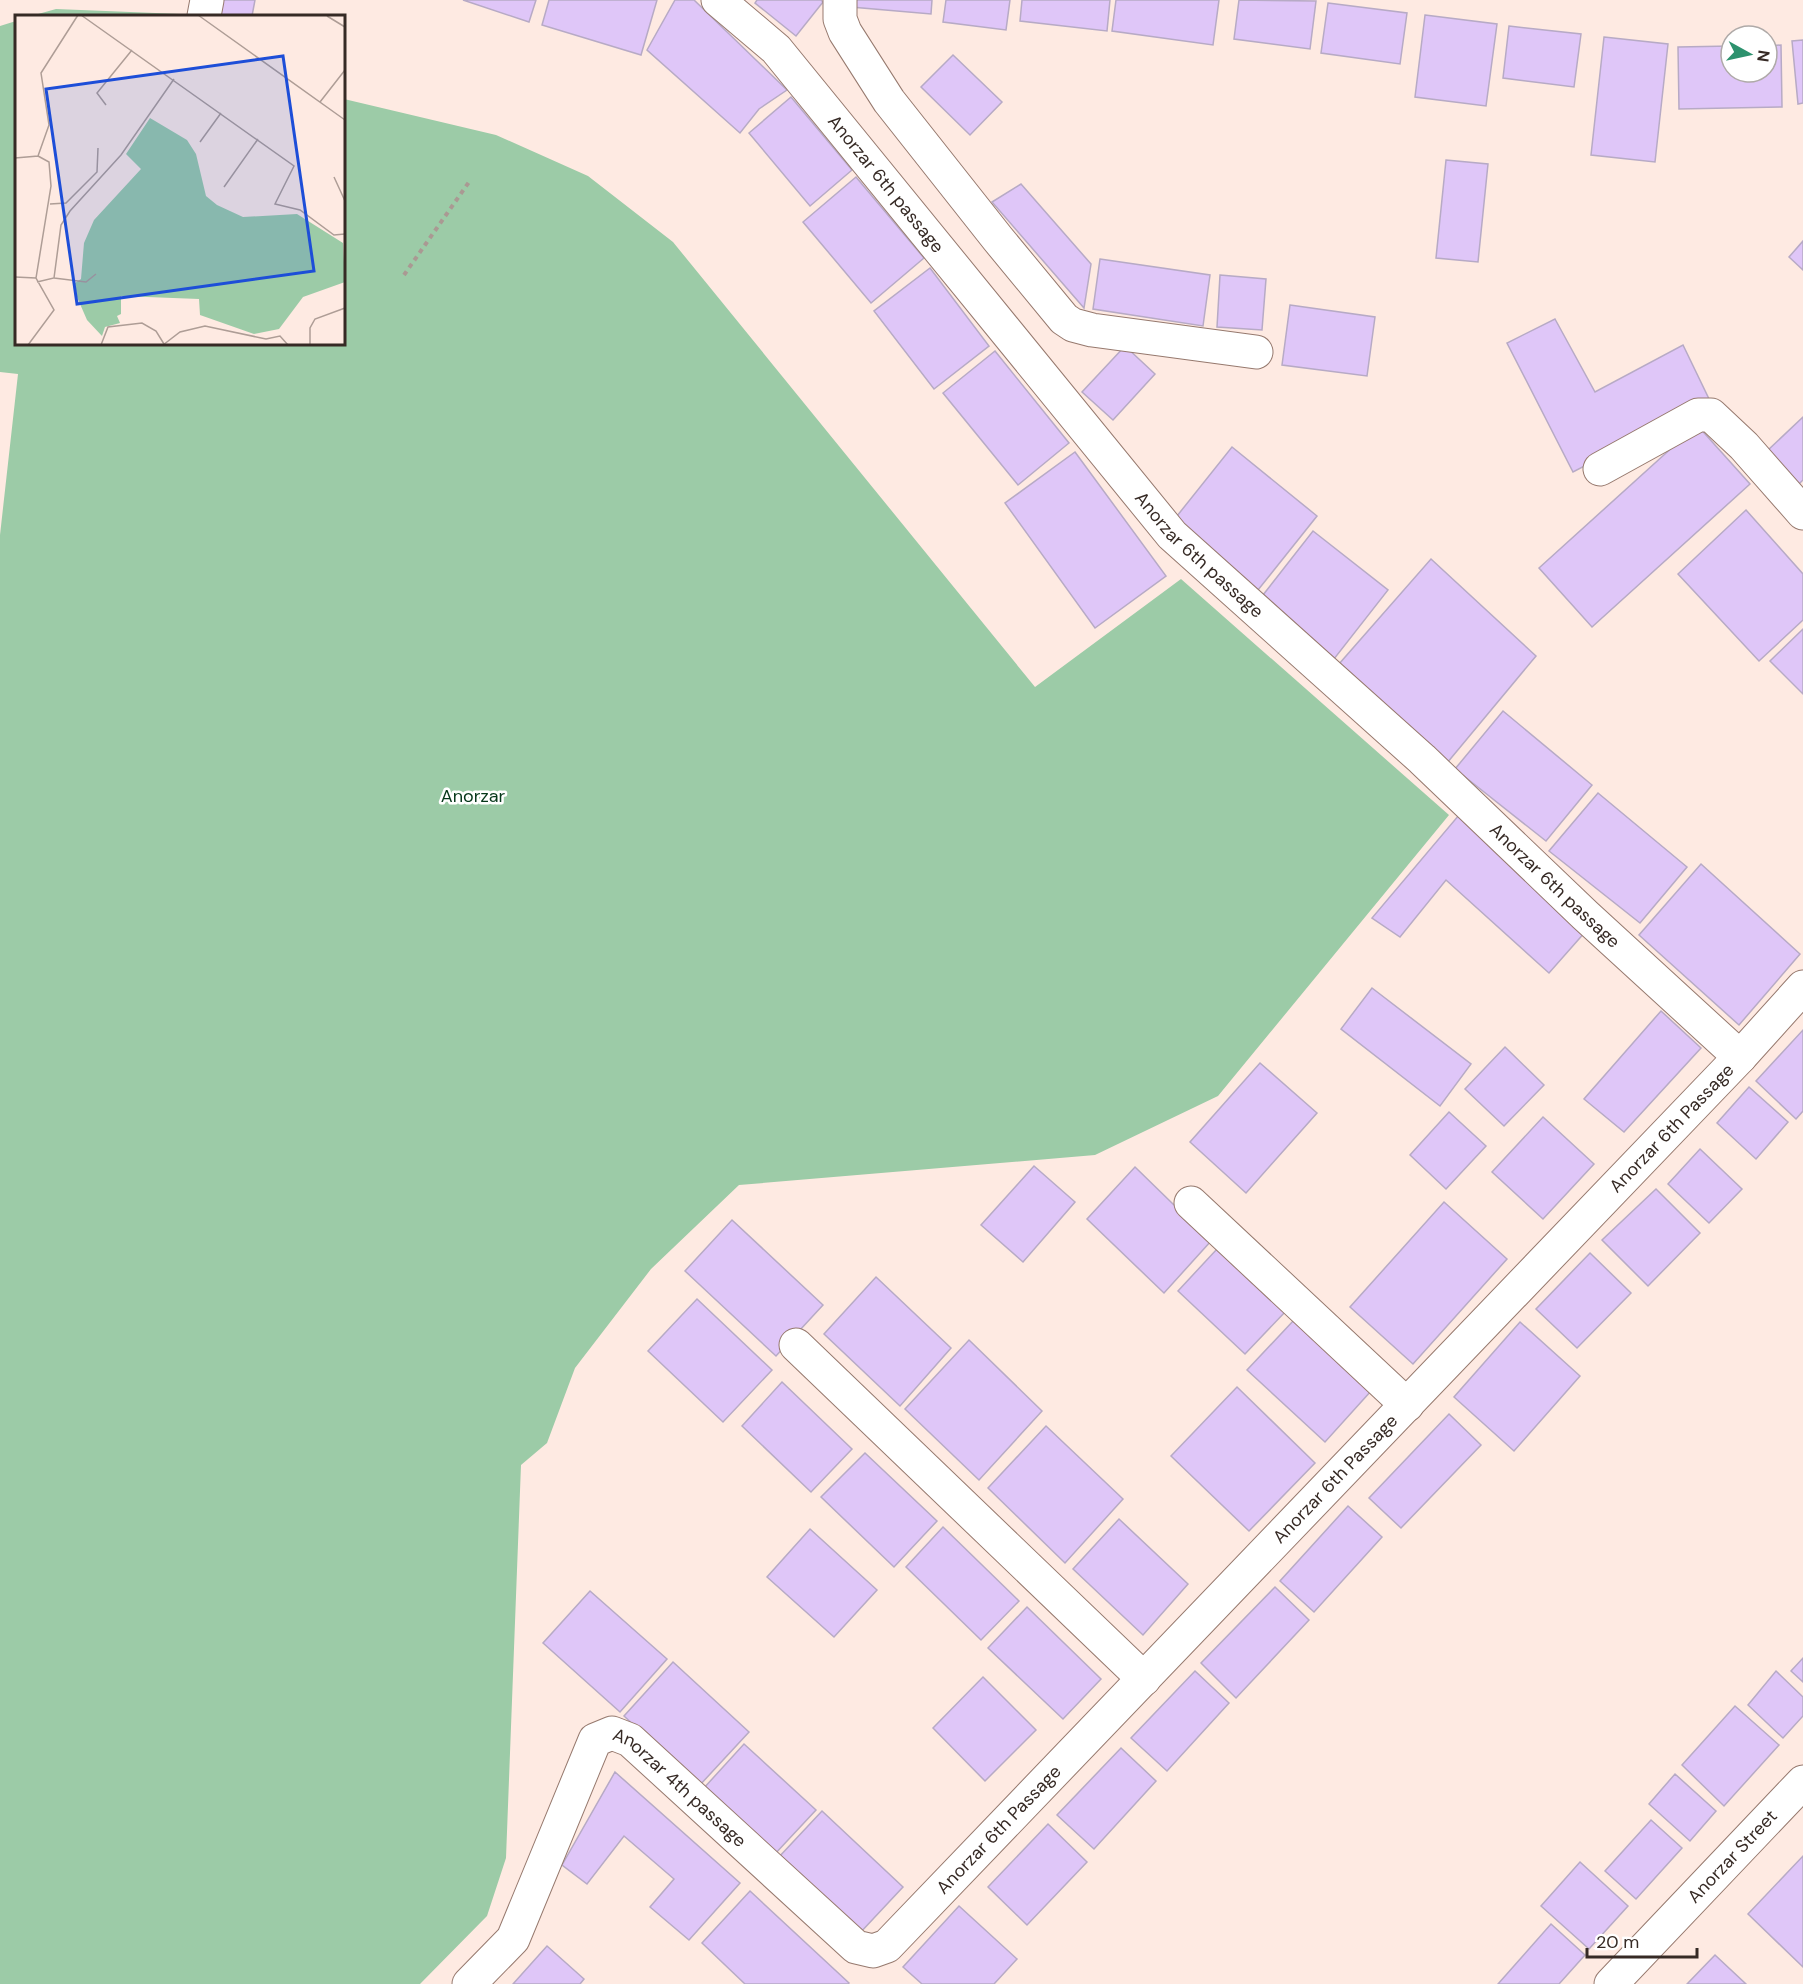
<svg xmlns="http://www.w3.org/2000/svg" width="1803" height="1984" font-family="'DM Sans',sans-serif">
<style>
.green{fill:#9ccba7}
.building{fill:#dfc6f8;stroke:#b7aac5;stroke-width:1.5}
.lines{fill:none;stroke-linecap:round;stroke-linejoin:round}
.minor-casing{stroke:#96796e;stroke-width:35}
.path{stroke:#aa9993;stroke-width:4;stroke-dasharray:4.5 4.5;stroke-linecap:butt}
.minor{stroke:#fff;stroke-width:33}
.labels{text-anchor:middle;stroke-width:5;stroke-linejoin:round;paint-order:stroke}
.street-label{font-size:18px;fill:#362a25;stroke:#fff}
.park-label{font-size:18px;fill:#053719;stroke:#fff}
.inset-road{fill:none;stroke:#ae9d96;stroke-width:1.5}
.view{fill:#1d4ed8;fill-opacity:0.15;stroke:#1d4ed8;stroke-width:3}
.inset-edge{fill:none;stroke:#362a25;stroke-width:3}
</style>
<rect width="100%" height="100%" fill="#feeae2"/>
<g class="green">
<path d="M56,9l124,5 1,2h-150z"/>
<path d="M16,21v323h328v-245l152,36 92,41 85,66 362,445 146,-108 268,236 -231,281 -123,59 -356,30 -88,84 -76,99 -28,75 -26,22 -15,393 -19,58 -67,68h-420v-1449l18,-161 -18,-2v-346z"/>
</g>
<g class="building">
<path d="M216,0h39l-3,16h-38z"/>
<path d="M463,0h73l-7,22z"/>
<path d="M549,0h108l-16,55 -99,-30z"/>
<path d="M675,0h19l93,90 -28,19 -19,24 -93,-83z"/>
<path d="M757,0h64l2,2 -27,34 -41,-33z"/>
<path d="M852,0h80l-1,14 -80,-7z"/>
<path d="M946,0h64l-4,30 -63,-8z"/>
<path d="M1022,0h88l-3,31 -87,-10z"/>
<path d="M1116,0h103l-6,45 -101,-14z"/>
<path d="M1239,0l77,1 -6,48 -76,-10z"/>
<path d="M1328,3l79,10 -7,51 -79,-11z"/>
<path d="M1425,15l72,9 -11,82 -71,-9z"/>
<path d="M1509,26l72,8 -7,53 -71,-9z"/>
<path d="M1604,37l64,7 -13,118 -64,-7z"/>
<path d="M1803,40v63l-5,1 -6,-63z"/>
<path d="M1781,45l1,62 -103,2 -1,-62 53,-1v26h36v-26z"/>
<path d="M953,55l49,47 -32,33 -49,-48z"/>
<path d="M791,97l61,73 -42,36 -61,-73z"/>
<path d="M1446,160l42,4 -10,98 -42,-4z"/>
<path d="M856,177l68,81 -53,45 -68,-81z"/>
<path d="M1021,184l70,80 -7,44 -92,-106z"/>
<path d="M1803,241v29l-14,-13z"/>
<path d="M1100,259l110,16 -7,51 -110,-17z"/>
<path d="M930,268l59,78 -55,43 -60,-78z"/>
<path d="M1220,275l46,4 -4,51 -45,-3z"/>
<path d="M1290,305l85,12 -8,59 -85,-11z"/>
<path d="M1555,319l40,73 88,-47 27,56 -137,71 -66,-129z"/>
<path d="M1125,346l30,28 -42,46 -31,-28z"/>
<path d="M995,351l74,92 -51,42 -75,-92z"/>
<path d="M1803,417v63l-5,5 -31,-34z"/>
<path d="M1697,425l53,59 -158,143 -53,-59z"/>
<path d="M1232,447l85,69 -59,74 -85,-69z"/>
<path d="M1075,452l91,124 -71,52 -90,-125z"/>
<path d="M1746,510l57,64v46l-44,41 -81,-87z"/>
<path d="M1313,531l75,59 -54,69 -71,-64z"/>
<path d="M1431,559l105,97 -89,107 -108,-99z"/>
<path d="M1803,629v65l-33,-33z"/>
<path d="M1503,711l89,74 -46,56 -91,-72z"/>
<path d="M1598,793l89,74 -47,56 -91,-72z"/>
<path d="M1459,815l127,116 -37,42 -103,-93 -46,57 -28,-19z"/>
<path d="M1701,864l99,90 -61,71 -100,-90z"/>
<path d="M1372,988l99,76 -31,42 -99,-77z"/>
<path d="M1661,1011l40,37 -77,84 -40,-33z"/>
<path d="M1803,1030v81l-7,8 -40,-38z"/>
<path d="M1505,1047l39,38 -40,41 -39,-37z"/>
<path d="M1260,1063l57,50 -71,80 -56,-51z"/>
<path d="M1749,1087l39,35 -32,37 -39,-36z"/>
<path d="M1449,1112l37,34 -40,43 -36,-34z"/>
<path d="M1543,1117l51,47 -51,55 -51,-47z"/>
<path d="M1700,1149l42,40 -33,34 -41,-39z"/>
<path d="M1034,1166l41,36 -52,60 -42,-37z"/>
<path d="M1135,1167l76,74 -47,52 -77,-74z"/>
<path d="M1656,1189l44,44 -52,53 -46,-46z"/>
<path d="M1444,1202l63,57 -94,105 -63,-57z"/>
<path d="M732,1220l91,85 -47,51 -91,-85z"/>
<path d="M1217,1249l68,63 -40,42 -67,-63z"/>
<path d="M1590,1253l41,40 -54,55 -41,-39z"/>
<path d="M876,1277l75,71 -51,58 -76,-72z"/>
<path d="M697,1299l75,71 -49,52 -75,-71z"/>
<path d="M1294,1320l77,71 -46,51 -78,-72z"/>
<path d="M1520,1322l60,54 -66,75 -60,-54z"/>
<path d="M969,1340l73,71 -63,69 -74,-71z"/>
<path d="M782,1382l70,67 -41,43 -69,-66z"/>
<path d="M1237,1387l78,76 -66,68 -78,-75z"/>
<path d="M1449,1414l32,31 -80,83 -32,-30z"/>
<path d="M1046,1426l77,73 -58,64 -77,-75z"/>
<path d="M865,1453l72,68 -43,46 -73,-70z"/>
<path d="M1348,1506l34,31 -68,75 -34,-31z"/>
<path d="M1119,1519l69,65 -45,51 -70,-66z"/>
<path d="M943,1527l76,74 -38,39 -75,-73z"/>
<path d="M810,1529l67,61 -43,47 -67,-60z"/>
<path d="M1275,1587l34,33 -73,78 -35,-35z"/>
<path d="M590,1591l77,68 -47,53 -77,-69z"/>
<path d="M1027,1607l74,72 -38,40 -75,-71z"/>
<path d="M1803,1658v24l-12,-11z"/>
<path d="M673,1662l76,70 -50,54 -75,-70z"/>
<path d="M1195,1671l34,32 -62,68 -36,-33z"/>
<path d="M1776,1671l27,26v19l-20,22 -35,-33z"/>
<path d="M983,1677l53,53 -51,51 -52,-53z"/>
<path d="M1735,1706l44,39 -55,61 -42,-41z"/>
<path d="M744,1744l72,66 -42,45 -71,-66z"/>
<path d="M1121,1748l35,33 -62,68 -37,-34z"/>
<path d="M615,1772l125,111 -51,57 -39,-33 24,-28 -50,-43 -37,48 -25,-19z"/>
<path d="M1675,1774l41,37 -26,30 -41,-37z"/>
<path d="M822,1811l81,76 -44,47 -81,-76z"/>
<path d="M1651,1820l31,28 -46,51 -31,-28z"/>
<path d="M1048,1824l39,38 -60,63 -39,-38z"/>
<path d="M1803,1856v111l-55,-53z"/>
<path d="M1580,1862l48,44 -39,43 -48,-43z"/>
<path d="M750,1891l99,92 -1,1h-103l-43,-41z"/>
<path d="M959,1906l58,53 -23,25h-72l-19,-17z"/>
<path d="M1551,1924l34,31 -26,29h-61z"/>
<path d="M547,1946l37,33 -4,5h-67z"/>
<path d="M1715,1955l31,29h-59z"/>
</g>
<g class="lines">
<g class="minor-casing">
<g id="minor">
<path id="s1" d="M718,0l58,49 396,486 250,224 163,156 155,142"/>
<path d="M840,0v19l5,13 44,69 109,138 66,80 9,6 19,5 164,22"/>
<path d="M204,16l3,-16"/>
<path d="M1600,469l98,-54h13l33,31 59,67"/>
<path d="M1191,1203l216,202"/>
<path d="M796,1345l348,334"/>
<path id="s2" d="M469,1984l44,-45 82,-199 17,-7 18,7 226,207 17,4 14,-5 853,-889 63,-70"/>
<path id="s3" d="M1611,1984l192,-202"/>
</g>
</g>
<path class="path" d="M404,275l65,-93"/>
<use href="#minor" class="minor"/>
</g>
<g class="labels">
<g class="street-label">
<text dy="6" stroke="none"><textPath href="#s1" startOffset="250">Anorzar 6th passage</textPath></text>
<text dy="6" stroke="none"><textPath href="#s1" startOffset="736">Anorzar 6th passage</textPath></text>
<text dy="6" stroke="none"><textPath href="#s1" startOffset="1222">Anorzar 6th passage</textPath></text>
<text dy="6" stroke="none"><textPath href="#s2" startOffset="1788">Anorzar 6th Passage</textPath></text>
<text dy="6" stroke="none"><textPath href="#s2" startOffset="1302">Anorzar 6th Passage</textPath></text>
<text dy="6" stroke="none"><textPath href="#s2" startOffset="384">Anorzar 4th passage</textPath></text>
<text dy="6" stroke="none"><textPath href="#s2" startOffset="816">Anorzar 6th Passage</textPath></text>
<text dy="6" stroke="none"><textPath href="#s3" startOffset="176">Anorzar Street</textPath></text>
</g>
<g class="park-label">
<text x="473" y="802">Anorzar</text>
</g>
</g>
<g transform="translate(15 15)">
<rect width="330" height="330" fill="#feeae2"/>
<path d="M135,103l37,22 9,14 10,42 11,9 26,12 54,-3 46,29 2,39 -42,15 -24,32 -25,5 -54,-19 -1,-16 -78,-3v18l-4,2 3,7 -15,4 -3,9 -15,-16 -10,-23 -2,-14 6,-4 3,-36 10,-23 47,-51 -15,-15z" fill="#9ccba7"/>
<path class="inset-road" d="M66,0l213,151 -19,38 25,6 34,25 11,-1M183,0l147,105M312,1l18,11M305,87l25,-32M91,90l-9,-12 35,-43M185,127l21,-29M0,143l23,-2 11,-31 -8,-52 37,-58M319,162l11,24M209,172l34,-48M35,189l16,-1 31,-31 1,-24M0,262l21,1M39,263l32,4 10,-8M22,267l17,-4 7,-53 9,-14 51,-56 53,-76M13,330l26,-35 -18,-32 15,-92 -2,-24 -11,-6M86,330l7,-18 34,-4 14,8 8,13M148,330l17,-13 25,-6 61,13 14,-3 8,9M295,330v-17l5,-9 30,-11"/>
<path class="view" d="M268,41l31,215 -237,33 -31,-215z"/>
<rect width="330" height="330" class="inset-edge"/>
</g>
<g transform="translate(1749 54) rotate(98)"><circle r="28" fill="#ffffff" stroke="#afaaa8" stroke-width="1.5"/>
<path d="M0-4.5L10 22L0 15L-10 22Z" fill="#2d926e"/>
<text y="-9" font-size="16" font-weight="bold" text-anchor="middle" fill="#362a25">N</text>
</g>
<path d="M1587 1948v9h110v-9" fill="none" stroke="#362a25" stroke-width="3"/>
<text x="1596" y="1948" font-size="18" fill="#362a25" stroke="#ffffff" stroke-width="4.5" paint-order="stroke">20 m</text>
</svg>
